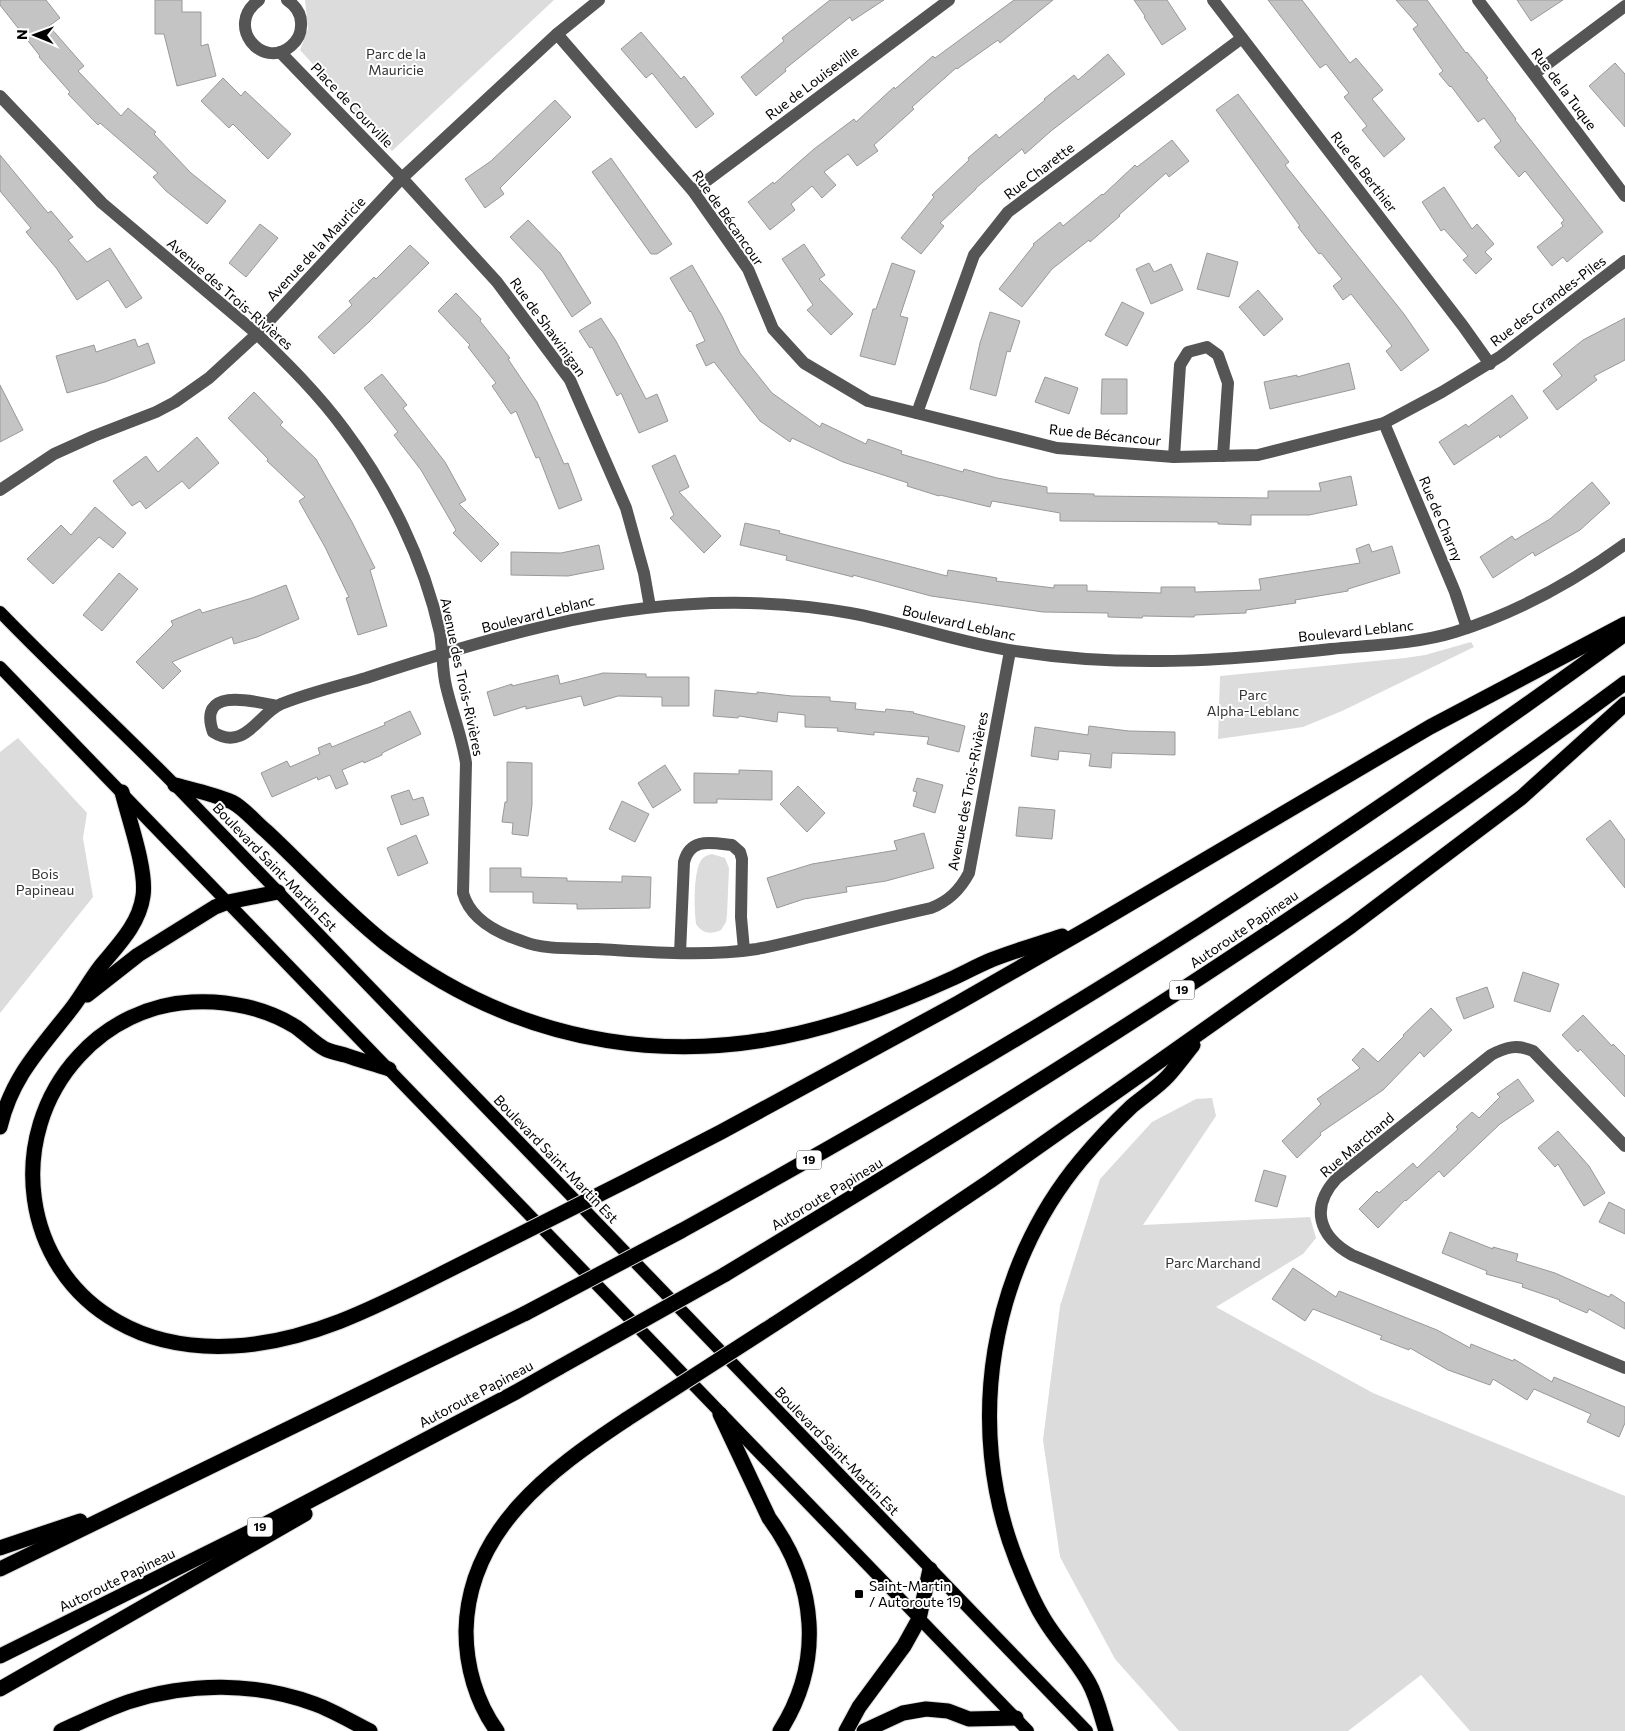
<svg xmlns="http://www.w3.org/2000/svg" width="1625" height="1731" font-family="Commissioner,sans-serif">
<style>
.green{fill:#dcdcdc}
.building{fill:#c4c4c4;stroke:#999}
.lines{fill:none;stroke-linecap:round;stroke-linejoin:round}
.major-casing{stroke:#dbdbdb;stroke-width:14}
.highway-casing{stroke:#dbdbdb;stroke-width:17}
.minor{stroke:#555;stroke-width:12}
.major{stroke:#000;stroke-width:12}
.highway{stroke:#000;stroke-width:15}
.highway-bridge-casing{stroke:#dbdbdb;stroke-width:17;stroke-linecap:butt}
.highway-bridge{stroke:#000;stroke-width:15}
.poi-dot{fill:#000;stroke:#fff;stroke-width:2}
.labels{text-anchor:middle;stroke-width:4;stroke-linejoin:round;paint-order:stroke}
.shield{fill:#fff;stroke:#4c4c4c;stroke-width:1}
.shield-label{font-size:12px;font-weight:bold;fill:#000}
.park-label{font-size:14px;fill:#333;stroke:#fff}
.street-label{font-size:14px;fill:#000;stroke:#fff}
.poi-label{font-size:14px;fill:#000;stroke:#fff;text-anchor:start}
</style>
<rect width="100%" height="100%" fill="#fff"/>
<g class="green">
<path d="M305,0h249l-162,151 -92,-101 8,-21z"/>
<path d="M1471,642l3,5 -132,64 -39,16 -85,12 2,-63 185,-18 20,-3z"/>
<path d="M18,738l69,75 -4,25 10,59 -93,116v-261z"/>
<path d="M712,854l13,4 4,10 -2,47 -1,7 -5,8c-11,5 -19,3 -25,-6 -2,-15 -3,-54 6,-65 3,-3 6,-4 10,-5z"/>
<path d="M1212,1098l4,18 -73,109 167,-8 6,21 -13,16 -87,53 157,86 252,103v235h-155l-49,-56 -73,56h-169l-64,-72 -55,-102 -17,-117 17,-134 40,-127 52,-57 44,-23z"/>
</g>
<g class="building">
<path d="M0,0h46l14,18 -11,8 35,40 -6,5 43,45 7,-8 28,24 -2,2 37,39 35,28 -19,23 -41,-33 -13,-14 5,-4 -58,-50 -2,2 -30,-31 2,-2 -31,-35 1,-1 -40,-51z"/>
<path d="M155,0h27v12h19v34l7,-2 8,32 -39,10 -13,-52h-9z"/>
<path d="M830,0h54l-32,21 -2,-4 -65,52 1,2 -30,25 -15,-19 43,-36 -2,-3z"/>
<path d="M1014,0h39l-53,43 -2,-3 -41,29 -1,-1 -44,39 2,2 -40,36 4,6 -21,15 -9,-12 -24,18 12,13 -14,13 -10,-12 -21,18 4,6 -25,20 -22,-28 25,-20 1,2 40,-35 40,-30 2,3 38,-35 1,2 38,-33 2,2z"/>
<path d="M1134,0h33l19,29 -24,16 -18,-28 1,-1z"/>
<path d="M1268,0h34l48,63 6,-5 27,32 -11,9 33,40 -21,18 -22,-27 5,-4 -23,-29 5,-4 -23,-29 -6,4z"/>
<path d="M1396,0h31l39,53 1,-1 21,26 -2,1 30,40 -1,1 88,112 -36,30 -4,-5 -11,9 -15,-19 26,-21 -2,-3 3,-3 -39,-49 -6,6 -25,-30 7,-6 -17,-23 -6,4 -27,-36 -1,1 -11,-13 4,-3 -30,-42 5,-4z"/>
<path d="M1517,0h46l-32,21z"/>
<path d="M641,32l40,47 3,-3 30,38 -18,14 -44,-55 -6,5 -25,-29z"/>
<path d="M1108,54l17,20 -74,57 -26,23 -3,-5 -46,39v1l-36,34 4,3 -23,28 -20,-16 33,-41 -2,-2 37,-35 -1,-2 28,-24 3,4 46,-38 -1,-1 30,-24 4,5z"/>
<path d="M1615,63l10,11v53l-36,-41z"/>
<path d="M223,78l18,18 4,-5 46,43 -23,25 -35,-35 -4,4 -28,-27z"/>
<path d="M1238,94l51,68 -4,3 119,149 25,36 -28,21 -15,-20 6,-5 -41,-52 -8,6 -10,-14 9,-7 -21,-26 -2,1 -21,-27 2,-1 -84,-116z"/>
<path d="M555,100l16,17 -71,71 4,6 -19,14 -20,-29 26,-18z"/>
<path d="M1172,140l17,21 -20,16 -3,-4 -47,42 1,1 -30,26 -1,-2 -37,29 -30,38 -23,-18 35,-44 -1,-1 27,-22 3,4 39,-32 1,1 32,-30 2,2z"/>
<path d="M0,155l48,58 3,-2 22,26 -5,3 19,22 23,-14 32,50 -16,10 -18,-28 -31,20 -20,-31 -31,-37 5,-4 -31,-37z"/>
<path d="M611,158l61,86 -15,10h-6l-59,-82z"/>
<path d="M1444,187l28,42 5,-5 17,20 -9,8 7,7 -16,15 -13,-14 5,-4 -24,-27 -3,2 -19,-29z"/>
<path d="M528,220l32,33 31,50 -19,14 -29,-45 -33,-35z"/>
<path d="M260,224l18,14 -32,39 -17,-14z"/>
<path d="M804,244l21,31 -6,4 34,35 -22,21 -24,-25 6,-5 -31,-46z"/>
<path d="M410,245l19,18 -60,59 -35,32 -16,-17 34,-32 -3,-4 25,-24 2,2z"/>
<path d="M1207,253l31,9 -9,35 -32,-8z"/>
<path d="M892,263l23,8 -15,45 8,2 -13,47 -35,-9 13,-47h3z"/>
<path d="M1149,263l5,9 17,-8 12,26 -32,14 -15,-35z"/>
<path d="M692,265l30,51 18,37 32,40 48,34 2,-4 44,21 2,-5 34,12 -1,3 62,18 1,-3 33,9 50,9v6l47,1v2l174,2v-7h53l-2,-8 32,-7 6,29 -48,10h-58v10l-33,-1v-2l-158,-1v-8l-68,-12 -2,6 -50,-12 -1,1 -32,-10 1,-3 -65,-21 -51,-24 -2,4 -30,-21 -46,-59 -8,4 -10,-21 9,-4 -14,-30 -1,1 -20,-34z"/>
<path d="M1258,290l25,29 -19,17 -25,-29z"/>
<path d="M456,293l25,26 -1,2 30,37 -2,1 29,43 27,62 4,-1 14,37 -23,9 -20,-52 -3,1 -20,-47 -5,3 -19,-28 4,-3 -28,-36 2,-2 -32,-34z"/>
<path d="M1122,302l22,11 -17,33 -22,-11z"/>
<path d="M990,312l30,9 -10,31 -3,-1 -11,45 -26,-7 10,-46z"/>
<path d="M601,318l15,23 30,58 11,-5 11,27 -29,12 -18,-40 -4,3 -25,-49 -2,1 -11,-17z"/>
<path d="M1625,318v42l-31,16 3,4 -40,30 -14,-19 19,-15 -9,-12 30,-24z"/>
<path d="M135,339l3,8 10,-4 7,20 -50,19 -38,11 -11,-37 38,-11 2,7z"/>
<path d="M1349,363l6,26 -85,20 -6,-27 33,-7v2z"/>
<path d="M382,374l25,31 -4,3 42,54 21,38 -7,4 40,40 -18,18 -28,-29 3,-3 -35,-60 -27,-35 4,-3 -34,-44z"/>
<path d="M1045,377l33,11 -9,26 -34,-12z"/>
<path d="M1102,379h25v35h-26z"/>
<path d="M0,385l23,45 -23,12z"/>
<path d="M254,392l29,30 -3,3 36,34 36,63 23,46 -5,2 17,56 -29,9 -12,-37 3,-1 -24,-50 -26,-46 6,-4 -38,-36 1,-2 -40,-41z"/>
<path d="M1512,395l16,23 -28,20 -1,-3 -45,30 -15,-23 27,-18 2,3z"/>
<path d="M197,437l22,26 -30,26 -7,-8 -36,28 -6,-8 -8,5 -19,-25 33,-25 12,16z"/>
<path d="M675,455l14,32 -10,5 42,44 -17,17 -34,-35 4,-3 -22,-49z"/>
<path d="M1592,482l18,21 -30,27 -45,26 -2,-4 -40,26 -13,-21 32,-21 3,4 35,-21z"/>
<path d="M95,507l31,26 -13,15 -14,-11 -46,47 -26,-25 34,-34 10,10z"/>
<path d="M745,523l35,8 -1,2 168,43 1,-6 49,8 -1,3 58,7v-3h33v6l74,2v-6h34v5l66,-2 -2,-11 101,-16 -4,-14 13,-5 3,8 20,-6 8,27 -52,16v2l-53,9 1,3 -50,7v3l-51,2 -1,2 -51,-1 -1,2 -34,-1v-4l-65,-1 -112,-16 -78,-21v2l-67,-17 1,-4 -47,-11z"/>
<path d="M599,545l5,24 -36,7 -57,-1v-23l50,1z"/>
<path d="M119,573l19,16 -36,42 -19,-16z"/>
<path d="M286,585l13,34 -42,18 -23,7 -2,-7 -60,25 9,9 -18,18 -27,-27 37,-37 -2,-4 29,-12 2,4 50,-15z"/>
<path d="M603,673l43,1v3h43v29h-27v-9l-44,-1 -34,10 -3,-10 -55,13v-3l-32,10 -7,-24 25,-8v2l46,-11 2,9z"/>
<path d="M715,690l42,4v-2l35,4 38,1v4l26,2 -1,6 30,3 1,-3 28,3 -1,1 52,13 -6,26 -32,-8 2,-7 -55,-5v3l-37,-4 1,-3 -33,-1v-12l-27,-3 -1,10 -38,-6 -1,2 -25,-2z"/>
<path d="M410,711l11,23 -39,19v2l-18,8 -1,-2 -21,9 6,14 -12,5 -6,-14 -12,5 -1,-3 -45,20 -11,-24 26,-12 3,6 30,-13 -2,-6 12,-5 2,4 53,-22 -1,-2z"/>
<path d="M1089,726l40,5 46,1v23l-63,-2 -1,15 -22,-2 2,-12 -32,-3 -1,9 -27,-4 4,-29 53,8z"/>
<path d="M507,762l25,1v42l-4,31 -16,-2 1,-11 -11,-1 3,-20h2z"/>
<path d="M665,765l16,25 -28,18 -15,-25z"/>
<path d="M739,770l33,1v29l-55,-1v4h-23v-30l45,1z"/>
<path d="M917,778l26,7 -8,28 -22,-7 4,-14 -4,-1z"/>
<path d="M798,786l27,27 -18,19 -27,-28z"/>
<path d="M409,790l4,10 10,-3 6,18 -28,10 -10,-29z"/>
<path d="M622,801l27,13 -14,28 -26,-13z"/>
<path d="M1019,807l36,3 -3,29 -36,-3z"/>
<path d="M1610,820l15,20v48l-39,-49z"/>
<path d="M924,833l10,35 -48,13 -40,6 1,5 -43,7 -27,9 -10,-30 45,-14 85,-14 -3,-9z"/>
<path d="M416,835l12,28 -30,13 -11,-28z"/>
<path d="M490,868h31v9l46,1v3l55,1v-6l29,1 -1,31 -73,1v-5l-44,-1v-11h-43z"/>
<path d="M1523,972l36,12 -9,28 -36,-11z"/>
<path d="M1487,987l7,20 -30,12 -8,-21z"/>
<path d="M1431,1008l21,22 -28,27 -4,-5 -37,38 -63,43 1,2 -24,23 -15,-17 39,-37 -4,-5 43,-31 -8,-8 11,-12 15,14 26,-26 -1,-1z"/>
<path d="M1583,1015l29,31 1,-2 12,12v41l-45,-48 -2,3 -16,-17z"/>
<path d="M1518,1079l16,22 -34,23 -56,53 -5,-6 -33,30 -1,-1 -27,28 -19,-19 18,-18 2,2 34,-30 4,5 41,-39 -2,-2 16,-15 7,6 21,-21 -3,-3z"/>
<path d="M1558,1131l31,35 16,27 -21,13 -26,-42 -3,3 -17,-19z"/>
<path d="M1264,1170l22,6 -9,31 -22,-6z"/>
<path d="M1609,1202l16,8v24l-26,-12z"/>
<path d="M1450,1232l43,17v-2l25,7 -2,7 39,12 54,24 2,-3 14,9v26l-36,-20 -2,4 -28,-12 1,-1 -38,-13 1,-3 -37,-10 1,-3 -45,-18z"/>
<path d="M1293,1268l43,29 3,-6 98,39 33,18 1,-4 42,17 1,-2 38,23 2,-5 71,30v16l-6,14 -32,-15 4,-8 -57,-25 -7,11 -34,-21 -3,6 -42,-15 -38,-22 -1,2 -29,-11 2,-3 -69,-27 -8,12 -33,-22z"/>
</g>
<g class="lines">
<g class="major-casing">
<g id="major">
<path d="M0,612c57,59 117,114 175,173l912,946"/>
<path d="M0,667l1028,1064"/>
</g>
</g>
<g class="highway-casing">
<g id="highway">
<path d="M175,785c19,5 39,9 57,17 12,6 23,20 34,29 40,37 76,78 119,112 137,105 301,130 465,76 34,-11 68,-25 101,-40 13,-6 26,-13 40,-19 23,-9 47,-16 71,-24"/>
<path d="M87,995l51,-40 77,-48 13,-5 50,-10"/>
<path d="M389,1069c-15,-5 -30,-9 -44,-14 -7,-2 -14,-3 -20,-6 -11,-6 -19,-15 -29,-22 -30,-19 -68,-27 -104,-25 -43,2 -84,22 -113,54 -74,80 -58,212 39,266 35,20 76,26 115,24 86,-4 165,-51 240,-88"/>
<path d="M0,1127c12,-51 41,-79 72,-119 10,-13 18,-28 28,-41 17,-21 39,-42 43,-71 4,-26 -14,-76 -21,-104"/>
<path d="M630,1179l91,-47 237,-129 136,-78 336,-198 195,-103"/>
<path d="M681,1231c176,-97 349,-197 518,-305 145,-93 287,-191 426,-292"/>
<path d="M724,1275c308,-186 613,-378 901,-592"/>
<path d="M773,1325l89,-58 128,-86 361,-255 171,-129 103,-93"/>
<path d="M720,1414l49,104c48,65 55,144 11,213"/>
<path d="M0,1548l80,-27"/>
<path d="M0,1569l526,-256"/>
<path d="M0,1656l260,-129 256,-135 44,-25"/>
<path d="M0,1689l305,-175"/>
<path d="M61,1731c22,-10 44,-21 67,-29 61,-20 127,-20 187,2 19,7 37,18 55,27"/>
<path d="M497,1731c-21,-29 -31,-65 -31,-100 2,-101 84,-161 161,-212"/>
<path d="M846,1731l13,-24 45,-61 15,-27 11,-50"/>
<path d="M864,1731l39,-18 23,-4 22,2 21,8 47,-1"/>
<path d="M1106,1731c-5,-15 -9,-34 -17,-48 -12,-22 -32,-42 -45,-64 -12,-19 -20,-40 -28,-60 -52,-133 -26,-290 65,-399 16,-19 33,-37 51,-54 12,-10 26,-19 36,-30 9,-10 17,-21 25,-31"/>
</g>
</g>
<g class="minor">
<path d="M259,0c-35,25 3,71 32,46 6,-5 10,-12 10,-20 1,-11 -5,-20 -14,-26"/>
<path d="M1213,0l250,326 27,38"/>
<path d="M1478,0l147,196"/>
<path d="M557,34l136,157 55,78 25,60 31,34 64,38 189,47 117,9 84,-2 126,-32 58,-31 59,-36 124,-95"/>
<path d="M280,52l122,126 95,104 73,98 56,128 18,65 6,34"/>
<path d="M1534,74l91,-68"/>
<path d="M0,96l102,107 155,131c31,30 62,61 87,95 45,60 80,131 96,204 3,18 2,36 6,53 6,26 16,51 20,77l-3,130c7,26 34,40 59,48 22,9 51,7 75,8 53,3 107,8 160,0 22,-4 44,-10 66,-15 36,-9 72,-18 108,-26 18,-7 29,-18 38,-35l41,-222"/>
<path d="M693,191l256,-191"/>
<path d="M917,413l57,-158 34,-43 234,-174"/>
<path d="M1384,423l71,169 12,36"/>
<path d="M1174,457l6,-92 8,-13 19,-5 11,8 10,28 -5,73"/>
<path d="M0,490l54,-36 40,-18 62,-24 19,-10 34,-24 48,-44 145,-156 155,-144 42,-34"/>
<path d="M277,706c-23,-5 -80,-20 -64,26 32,20 45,-18 68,-28 27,-11 57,-18 85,-26 61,-20 122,-39 184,-53 99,-23 200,-30 300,-12 56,10 109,30 165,38 108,17 208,10 316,-2 41,-4 85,-5 124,-17 61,-19 119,-51 170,-88"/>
<path d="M680,953l4,-91c6,-25 28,-19 48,-17l8,7 2,7 -1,58 3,33"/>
<path d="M1625,1146l-92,-95c-16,-7 -27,-4 -42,4l-154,123c-27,29 -19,58 15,77l273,113"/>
</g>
<use href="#major" class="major"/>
<use href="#highway" class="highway"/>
<g class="highway-bridge-casing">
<g id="highway-bridge">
<path d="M473,1258l157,-79"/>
<path d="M526,1313l155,-82"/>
<path d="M560,1367l164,-92"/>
<path d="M627,1419l146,-94"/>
</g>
</g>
<use href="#highway-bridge" class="highway-bridge"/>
</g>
<rect class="poi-dot" x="854" y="1589" width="10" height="10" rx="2.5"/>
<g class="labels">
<g class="shield">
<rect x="1169.5" y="980.5" width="25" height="19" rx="4"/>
<rect x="796.5" y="1150.5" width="25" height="19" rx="4"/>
<rect x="247.5" y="1517.5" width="25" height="19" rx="4"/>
</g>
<g class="shield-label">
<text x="1182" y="994">19</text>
<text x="809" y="1164">19</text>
<text x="260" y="1531">19</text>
</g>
<g class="park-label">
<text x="396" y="59">Parc de la<tspan x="396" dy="16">Mauricie</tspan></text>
<text x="1253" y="700">Parc<tspan x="1253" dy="16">Alpha-Leblanc</tspan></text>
<text x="45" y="879">Bois<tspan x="45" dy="16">Papineau</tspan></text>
<text x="1213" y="1268">Parc Marchand</text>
</g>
<g class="street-label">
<text transform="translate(812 83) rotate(-37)" y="5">Rue de Louiseville</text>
<text transform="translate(1564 89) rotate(53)" y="5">Rue de la Tuque</text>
<text transform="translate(352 105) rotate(46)" y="5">Place de Courville</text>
<text transform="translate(1039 171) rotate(-37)" y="5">Rue Charette</text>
<text transform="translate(1364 172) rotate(52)" y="5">Rue de Berthier</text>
<text transform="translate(728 218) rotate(55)" y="5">Rue de Bécancour</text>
<text transform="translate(316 249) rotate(-47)" y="5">Avenue de la Mauricie</text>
<text transform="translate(230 294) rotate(41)" y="5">Avenue des Trois-Rivières</text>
<text transform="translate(1548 301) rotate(-37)" y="5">Rue des Grandes-Piles</text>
<text transform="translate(548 327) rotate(54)" y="5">Rue de Shawinigan</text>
<text transform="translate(1105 435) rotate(6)" y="5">Rue de Bécancour</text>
<text transform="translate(1441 519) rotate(67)" y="5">Rue de Charny</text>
<text transform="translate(538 614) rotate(-14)" y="5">Boulevard Leblanc</text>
<text transform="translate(959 623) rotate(13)" y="5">Boulevard Leblanc</text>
<text transform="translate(1356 631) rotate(-6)" y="5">Boulevard Leblanc</text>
<text transform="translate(462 677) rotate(78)" y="5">Avenue des Trois-Rivières</text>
<text transform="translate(968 791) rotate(-79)" y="5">Avenue des Trois-Rivières</text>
<text transform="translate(275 867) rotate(46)" y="5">Boulevard Saint-Martin Est</text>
<text transform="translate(1244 929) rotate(-34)" y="5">Autoroute Papineau</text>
<text transform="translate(1357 1145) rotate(-40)" y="5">Rue Marchand</text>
<text transform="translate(556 1159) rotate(46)" y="5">Boulevard Saint-Martin Est</text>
<text transform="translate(827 1194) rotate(-31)" y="5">Autoroute Papineau</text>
<text transform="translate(476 1394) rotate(-28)" y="5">Autoroute Papineau</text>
<text transform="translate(837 1451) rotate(46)" y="5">Boulevard Saint-Martin Est</text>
<text transform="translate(117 1580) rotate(-26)" y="5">Autoroute Papineau</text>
</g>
<g class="poi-label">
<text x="869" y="1591">Saint-Martin<tspan x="869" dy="16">/ Autoroute 19</tspan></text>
</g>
</g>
<g transform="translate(35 35) rotate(271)" stroke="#ffffff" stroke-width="4" paint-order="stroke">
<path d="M0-4L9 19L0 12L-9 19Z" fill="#000000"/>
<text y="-8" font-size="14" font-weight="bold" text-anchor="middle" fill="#000000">N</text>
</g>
</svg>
